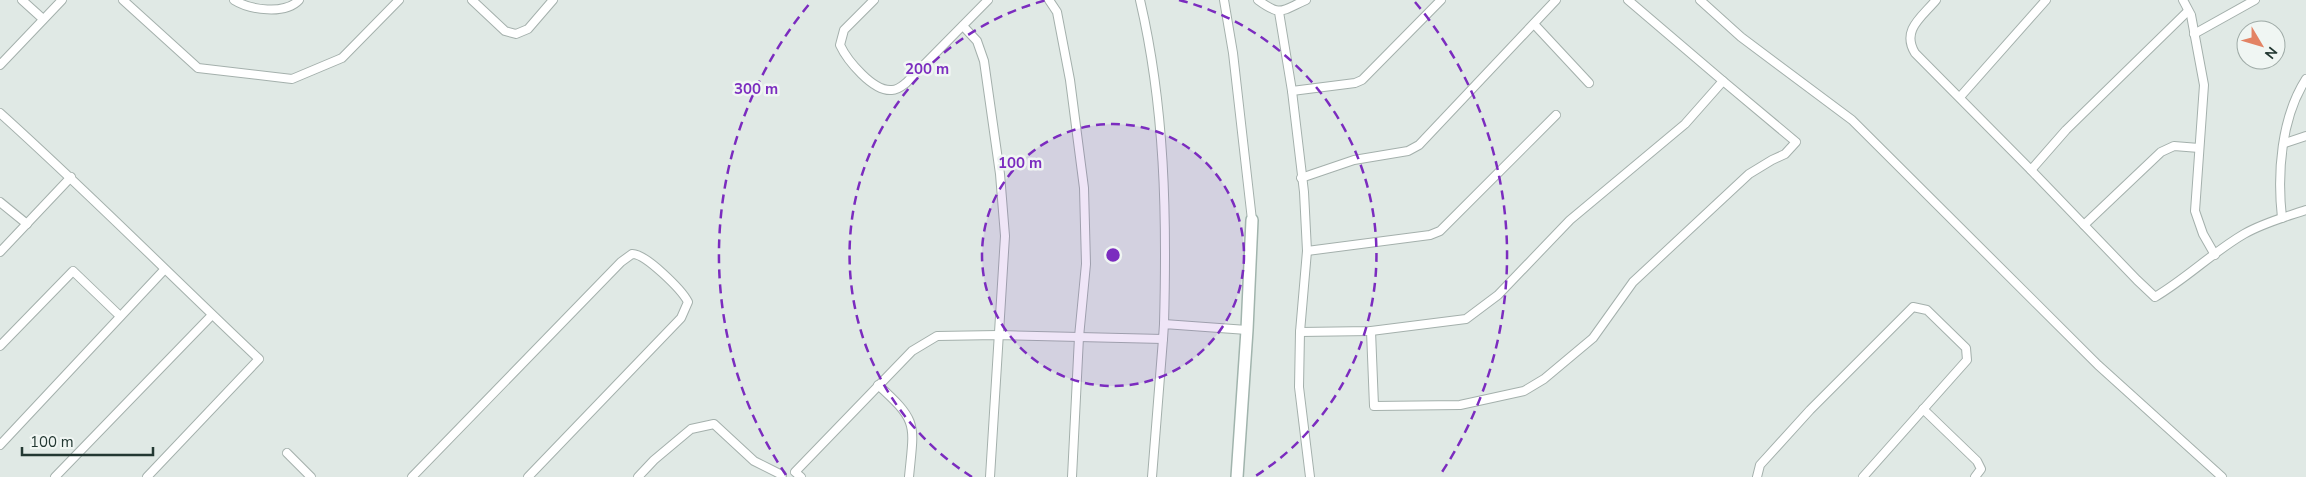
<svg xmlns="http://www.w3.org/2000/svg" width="2306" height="477" font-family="'Nunito Sans',sans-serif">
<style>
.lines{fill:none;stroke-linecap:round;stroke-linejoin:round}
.street-casing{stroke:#a4b0ac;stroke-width:10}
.secondary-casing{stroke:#a1b4ad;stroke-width:14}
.street{stroke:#fff;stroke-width:8}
.secondary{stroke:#fff;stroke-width:11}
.ring{fill:none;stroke:#7b2cbf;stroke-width:2.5;stroke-dasharray:9 6}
.centre{fill:#7b2cbf;stroke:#f0f6f3;stroke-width:2.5}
.ring-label{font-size:15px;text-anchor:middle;font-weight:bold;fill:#7b2cbf;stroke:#f0f6f3;stroke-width:5;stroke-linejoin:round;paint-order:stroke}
</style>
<rect width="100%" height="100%" fill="#e0e9e5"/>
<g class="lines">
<g class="street-casing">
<g id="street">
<path d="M22,0l21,19"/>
<path d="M123,0l75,68 94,11 50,-21 57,-58"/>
<path d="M234,0c16,10 51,15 65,0"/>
<path d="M472,0l33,31 11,3 12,-5 25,-29"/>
<path d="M874,0l-30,30 -4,15c7,15 33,47 52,45 6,0 10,-4 14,-7l82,-83"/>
<path d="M1049,0l8,12 13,68 14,108 2,76 -7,73 -7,140"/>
<path d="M1140,0c25,107 27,215 24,324"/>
<path d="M1224,0l9,53 19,167"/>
<path d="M1258,0c23,17 23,11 48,0"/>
<path d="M1700,0l41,37 111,83 246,245 124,112"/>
<path d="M1936,0c-14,17 -35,30 -21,53l116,117 35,-40 122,-119"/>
<path d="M2183,0l8,15 13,70 -9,126 8,23 12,21"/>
<path d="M1279,12l13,79 12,101 3,59 -7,81 -1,55 11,90"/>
<path d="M1534,24l55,59"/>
<path d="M963,26l14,15 7,20 16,113 5,62 -15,241"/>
<path d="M2194,34l61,-34"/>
<path d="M0,65l62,-65"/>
<path d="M1292,91l63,-8 7,-3 79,-80"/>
<path d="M1960,97l86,-97"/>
<path d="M0,113c89,80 172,164 259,246l-112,118"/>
<path d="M2285,143l21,-7"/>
<path d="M2031,170l106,110 18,17c32,-19 58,-45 89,-63 19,-11 41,-17 62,-24"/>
<path d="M1301,178l53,-18 54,-9 11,-6 137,-145"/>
<path d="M0,202l27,22"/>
<path d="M2282,218c-5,-45 -1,-100 24,-139"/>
<path d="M2084,225l77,-73 13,-6 25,2"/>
<path d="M1307,251l123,-16 10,-4 116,-116"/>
<path d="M0,252l71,-75"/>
<path d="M1371,331l3,75 86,-1 64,-14 20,-12 49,-41 40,-56 116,-108 23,-14 13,-6 11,-12 -73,-61"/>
<path d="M1300,332l71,-1 95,-12 32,-24 72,-75 115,-96 38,-43 -95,-81"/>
<path d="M0,346l73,-75 47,45"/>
<path d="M878,385c41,37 36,39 31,92"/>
<path d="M1923,409l54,52 4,8 -6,8"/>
<path d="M0,445l164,-175"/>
<path d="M287,453l24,24"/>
<path d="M55,477l157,-162"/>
<path d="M412,477l209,-215 11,-8c13,-1 50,36 56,48l-7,16 -153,159"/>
<path d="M638,477l16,-17 37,-31 23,-5 40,37 28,14"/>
<path d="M801,477l-6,-5 117,-121 25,-15 61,-1 165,4 1,-15 83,6"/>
<path d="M1152,477l11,-138"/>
<path d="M1757,477l3,-12 50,-55 103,-103 14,3 39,38 1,12 -104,117"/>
</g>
</g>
<g class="secondary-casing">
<path id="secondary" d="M1237,477l10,-147 5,-110"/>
</g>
<use href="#street" class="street"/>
<use href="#secondary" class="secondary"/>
</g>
<circle cx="1113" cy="255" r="131" fill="#7b2cbf" fill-opacity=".12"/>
<g class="ring">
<circle cx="1113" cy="255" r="131"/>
<path d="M972 477A263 263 0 0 1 1047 0M1179 0A263 263 0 0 1 1254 477"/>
<path d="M786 475A394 394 0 0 1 811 2M1415 2A394 394 0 0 1 1440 475"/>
</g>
<circle cx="1113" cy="255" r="8" class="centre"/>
<g class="ring-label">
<text x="927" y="74">200 m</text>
<text x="756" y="94">300 m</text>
<text x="1020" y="168">100 m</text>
</g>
<g transform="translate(2261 45) rotate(128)"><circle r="24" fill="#f0f6f3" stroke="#9eaaa6"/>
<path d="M0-4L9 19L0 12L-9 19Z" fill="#e38364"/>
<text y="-8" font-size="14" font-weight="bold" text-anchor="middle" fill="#233832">N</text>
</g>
<path d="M22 447v8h131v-8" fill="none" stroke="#233832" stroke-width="2.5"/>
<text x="30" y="447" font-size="15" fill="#233832" stroke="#f0f6f3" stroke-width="4" paint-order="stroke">100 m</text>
</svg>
